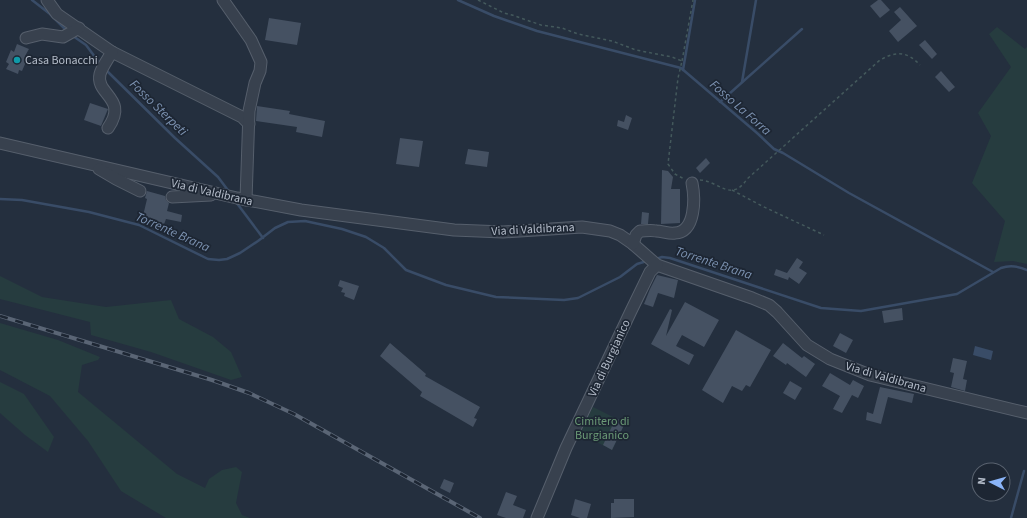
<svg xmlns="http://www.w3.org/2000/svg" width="1027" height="518" font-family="'Source Sans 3',sans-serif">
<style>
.green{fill:#263c3f}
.water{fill:#394c67}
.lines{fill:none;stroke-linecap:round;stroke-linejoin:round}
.stream{stroke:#394c67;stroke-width:2.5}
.building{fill:#455162}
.minor-casing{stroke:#565f6c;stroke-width:13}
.path{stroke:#44595c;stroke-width:1.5;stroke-dasharray:3 3;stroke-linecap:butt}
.minor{stroke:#38414e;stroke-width:11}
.rail-casing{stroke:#5a6575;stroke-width:4}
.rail{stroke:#1d2633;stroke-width:2.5;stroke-dasharray:8;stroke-linecap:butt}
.culture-dot{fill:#0f9aa8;stroke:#1d2633;stroke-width:1.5}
.labels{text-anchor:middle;stroke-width:3.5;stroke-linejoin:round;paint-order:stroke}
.poi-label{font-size:12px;fill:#b4bcc9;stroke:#1d2633;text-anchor:start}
.street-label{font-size:12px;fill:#b4bcc9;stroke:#1d2633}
.park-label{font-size:12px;fill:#6b9a76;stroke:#1d2633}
.water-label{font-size:13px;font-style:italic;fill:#7c92b1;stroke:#1d2633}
</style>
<rect width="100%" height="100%" fill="#242f3e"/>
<g class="green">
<path d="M997,27l28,22 2,-2v217l-14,-3 -19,1 11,-41 -33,-38 19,-47 -13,-23 33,-46 -22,-33z"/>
<path d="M0,276l42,21 64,10 65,-7 8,19 34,18 18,15 11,25 -11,3 -80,-28 -60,-17 -1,-13 -90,-23z"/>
<path d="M0,323l58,17 42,17 -2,3 -16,5 -4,27 99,82 28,14 4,-9 13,-9 14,-3 6,5 -6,31 6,12 8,3h-84l-45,-27 -33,-50 -38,-45 -50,-26z"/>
<path d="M0,382l24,12 30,43 -6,15 -23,-17 -25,-22z"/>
<path d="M593,407l32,16 -13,27 -33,-17z"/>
</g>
<path class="water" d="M975,346l18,5 -2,9 -18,-5z"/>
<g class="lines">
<g class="stream">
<path d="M32,0l18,14 17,17"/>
<path d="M458,0l36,16 43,15 144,37 76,65 17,16 9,4 66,40 144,79"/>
<path d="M73,36l13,9 15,20"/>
<path d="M106,70l69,68 43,39 12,16"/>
<path d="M683,70l12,-70"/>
<path d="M742,82l14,-82"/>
<path d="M720,102l82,-73"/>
<path d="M0,199l22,1 67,12 50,13 69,34 11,1 8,-1 13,-6 18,-12 17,-13 13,-6 17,-1 37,8 24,8 18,11 22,22 40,15 50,12 68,3 14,-2 42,-21 17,-13 10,-3"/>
<path d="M236,202l27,36"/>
<path d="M656,259l6,-2 8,1 151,50 40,3 96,-17 44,-26c9,-3 17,-2 26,2"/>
<path d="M1011,518l13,-47"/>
</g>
</g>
<g class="building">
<path d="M878,0h3l9,10 -10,8 -10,-12z"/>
<path d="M900,7l17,19 -19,16 -9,-11 12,-11 -7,-8z"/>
<path d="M269,18l32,5 -4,22 -32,-5z"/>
<path d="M925,40l12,14 -5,5 -13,-14z"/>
<path d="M17,44l12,5 -4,7 3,1 -6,14 -3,-1 -1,4 -12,-5 3,-5 -3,-2 5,-12 3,2z"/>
<path d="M941,71l14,16 -6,5 -14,-15z"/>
<path d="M90,103l18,6 -7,17 -17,-6z"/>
<path d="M257,106l33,5 -1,3 36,7 -3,16 -26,-5 1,-5 -41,-6z"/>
<path d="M626,115l6,3 -4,12 -11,-4 1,-6 6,2z"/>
<path d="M400,138l23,3 -4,26 -23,-3z"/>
<path d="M468,149l21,3 -2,15 -22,-3z"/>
<path d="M706,158l4,5 -10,10 -4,-5z"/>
<path d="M662,170l6,1 5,6 -2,12h9v34l-19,1z"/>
<path d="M147,191l18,5 1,4 3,3 -2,8 15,4 -1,7 -15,-3 -3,8 -7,-2 1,-5 -14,-4 4,-17 -2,-1z"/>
<path d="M642,212l7,1 -1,11h-7z"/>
<path d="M797,258l6,4 -4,6 8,5 -8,11 -10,-7 -1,3 -14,-5 2,-6 11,4z"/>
<path d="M657,275l21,5 -4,18 -16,-5 -5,14 -9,-3 6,-15z"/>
<path d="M340,280l19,6 -5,14 -10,-4 1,-3 -4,-1 2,-4 -5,-2z"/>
<path d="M685,302l34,18 -15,27 -22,-12 -6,11 18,9 -5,10 -38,-21 19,-35 2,1 -6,26z"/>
<path d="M902,308l1,12 -19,3 -2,-12z"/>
<path d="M736,330l35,20 -21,37 -4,-2 -4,6 -10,-5 -9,17 -21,-13z"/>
<path d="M840,333l13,7 -7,13 -13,-7z"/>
<path d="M390,343l36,31 -1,2 55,31 -6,11 3,1 -4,8 -53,-31 2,-4 -42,-36z"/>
<path d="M783,343l19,15 2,-2 11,8 -9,13 -19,-14 -1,2 -13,-9z"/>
<path d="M953,358l14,3 -4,18 4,1 -2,11 -14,-4 3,-14 -4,-1z"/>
<path d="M830,373l20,12 3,-5 11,6 -6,12 -6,-3 -10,18 -9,-4 7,-13 -18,-10z"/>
<path d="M790,381l12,7 -7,12 -12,-7z"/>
<path d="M880,387l34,7 -2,9 -24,-6 -7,27 -15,-4 1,-8 6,2z"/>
<path d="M616,418l9,5 -13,27 -9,-5z"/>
<path d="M444,479l10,4 -4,10 -10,-5z"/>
<path d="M506,492l11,4 -4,9 13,5 -3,8h-17l-9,-3z"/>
<path d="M575,499l16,5 -4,14h-7l-9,-3z"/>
<path d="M614,499h20v18l-23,1v-15h3z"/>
</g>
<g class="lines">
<g class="minor-casing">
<g id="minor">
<path d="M47,0l10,14 55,38 130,65 7,7"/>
<path d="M223,0l28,40 10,22 -1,9 -5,12 -6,28 -3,89"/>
<path d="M26,38l16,-4 21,3 16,-9"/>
<path d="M108,128c21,-30 -13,-33 -8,-54 2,-7 8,-15 12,-22"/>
<path d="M0,143l237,55 64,12 153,20 49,2 79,-5 28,4 10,4 13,9 24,21 95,33 17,7 8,7 30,33 23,14 40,16 157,38"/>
<path d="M99,169l17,10 24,12"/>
<path d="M172,197l39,-2"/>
<path d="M633,244l3,-9 4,-4c5,0 11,-1 16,0 6,0 13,3 19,2 21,-1 20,-35 17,-50"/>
<path d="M537,518l29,-70 65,-137 19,-39 7,-7"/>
</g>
</g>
<g class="path">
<path d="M478,0l26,13 8,2 29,10 21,3 16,6 34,7 24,9 36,7 10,4 -4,17 -10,86 7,10 9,5"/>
<path d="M682,61l11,-61"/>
<path d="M700,180c19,1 31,23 47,-1l133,-119c16,-9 27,-9 40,5"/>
<path d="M732,190l30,16 62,29"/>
</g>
<use href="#minor" class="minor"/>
<g class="rail-casing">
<path id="rail" d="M0,316l212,64 37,13 45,21 186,104"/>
</g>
<use href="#rail" class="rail"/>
</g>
<circle class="culture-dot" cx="17" cy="60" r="4"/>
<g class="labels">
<g class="poi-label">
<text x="25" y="64">Casa Bonacchi</text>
</g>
<g class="street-label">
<text transform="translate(212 192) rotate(13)" y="4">Via di Valdibrana</text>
<text transform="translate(533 229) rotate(-3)" y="4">Via di Valdibrana</text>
<text transform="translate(609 358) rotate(-65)" y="4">Via di Burgianico</text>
<text transform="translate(886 377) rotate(16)" y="4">Via di Valdibrana</text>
</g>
<g class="park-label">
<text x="602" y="425">Cimitero di<tspan x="602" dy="14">Burgianico</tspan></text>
</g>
<g class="water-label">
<text transform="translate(159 107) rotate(44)" y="5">Fosso Sterpeti</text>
<text transform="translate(741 107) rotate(41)" y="5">Fosso La Forra</text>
<text transform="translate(173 231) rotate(24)" y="5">Torrente Brana</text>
<text transform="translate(714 262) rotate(18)" y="5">Torrente Brana</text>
</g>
</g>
<g transform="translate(991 482) rotate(276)"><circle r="19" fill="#1d2633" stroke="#59626f"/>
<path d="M0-3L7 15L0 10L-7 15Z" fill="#8ab4f8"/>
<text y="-6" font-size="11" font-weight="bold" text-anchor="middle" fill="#b4bcc9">N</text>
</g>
</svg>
